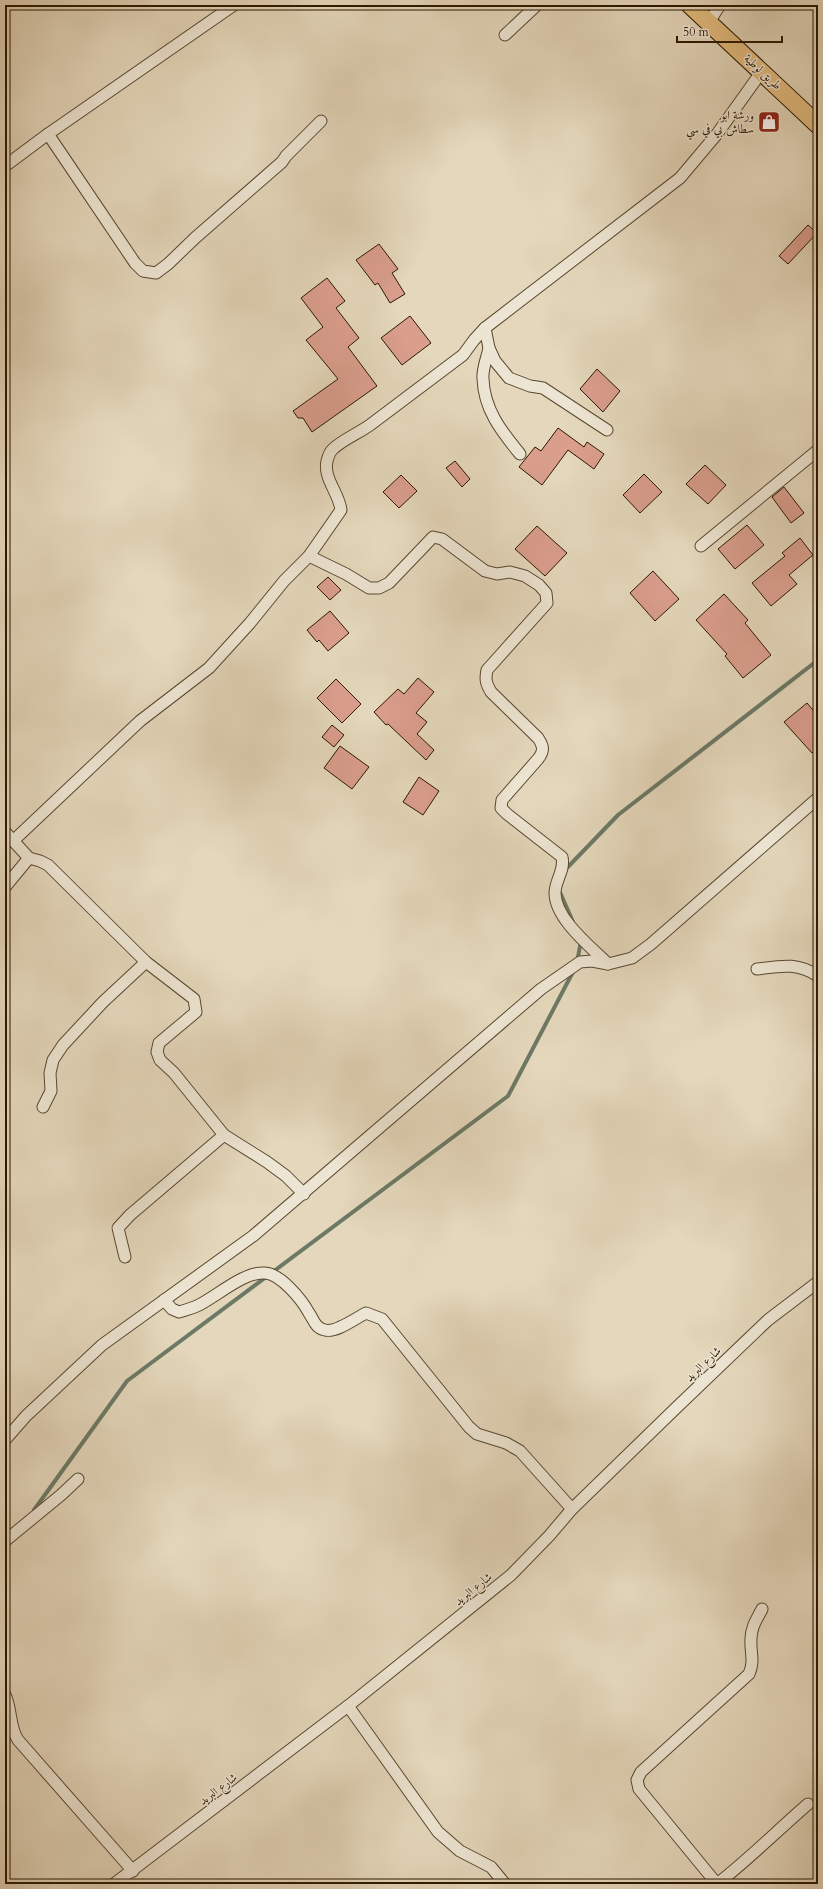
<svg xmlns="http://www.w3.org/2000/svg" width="823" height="1889" font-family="Cardo,Amiri,serif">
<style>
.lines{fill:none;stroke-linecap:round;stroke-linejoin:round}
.stream{stroke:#6c7966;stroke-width:4}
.building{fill:#da9e8d;stroke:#2b1700}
.minor-casing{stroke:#59472f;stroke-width:13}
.primary-casing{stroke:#2b1700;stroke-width:19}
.minor{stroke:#ede5d3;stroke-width:11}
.primary{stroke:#e2bc7e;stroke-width:17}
.labels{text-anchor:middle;stroke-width:3;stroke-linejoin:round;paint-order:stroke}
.street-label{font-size:12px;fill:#2b1700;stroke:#ede5d3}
.poi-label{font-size:12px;fill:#2b1700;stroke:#ede5d3;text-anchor:end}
</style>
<rect width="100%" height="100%" fill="#e4d7bb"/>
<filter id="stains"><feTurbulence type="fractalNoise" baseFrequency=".005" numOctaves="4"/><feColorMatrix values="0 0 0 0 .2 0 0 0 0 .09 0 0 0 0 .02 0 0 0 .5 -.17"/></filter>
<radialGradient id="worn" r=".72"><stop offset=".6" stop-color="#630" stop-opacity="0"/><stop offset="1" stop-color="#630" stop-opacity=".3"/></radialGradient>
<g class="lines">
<g class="stream">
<path d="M565,870l53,-55 200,-155"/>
<path d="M559,890l14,32"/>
<path d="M577,962l4,-21"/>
<path d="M34,1510l93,-129 381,-285 66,-126"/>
</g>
</g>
<g class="building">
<path d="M808,225l9,8 -29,31 -9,-8z"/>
<path d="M379,244l19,25 -6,4 13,21 -15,9 -12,-20 -3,2 -19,-25z"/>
<path d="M327,278l18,23 -9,7 23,30 -11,9 29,39 -65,46 -9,-14h-5l-5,-7 45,-32 -32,-39 17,-13 -22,-29z"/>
<path d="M410,316l21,27 -29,22 -21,-27z"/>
<path d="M597,369l23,22 -17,21 -23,-23z"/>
<path d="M558,428l26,19 3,-5 17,12 -10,15 -26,-19 -26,35 -23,-18 16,-20 6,4z"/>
<path d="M455,461l15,18 -8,8 -16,-19z"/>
<path d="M705,465l21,20 -18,19 -22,-20z"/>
<path d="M644,474l18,18 -22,21 -17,-18z"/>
<path d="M401,475l16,16 -18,17 -16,-16z"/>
<path d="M784,487l20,26 -13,10 -19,-26z"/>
<path d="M747,525l17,20 -29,24 -17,-20z"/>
<path d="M537,526l30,27 -22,23 -30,-27z"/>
<path d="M800,538l13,17 -24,20 8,9 -26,22 -19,-23 33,-27 -3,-3z"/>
<path d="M653,571l26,28 -24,22 -25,-28z"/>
<path d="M328,577l13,13 -11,10 -13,-13z"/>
<path d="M724,594l24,26 -3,3 26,32 -28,23 -18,-22 2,-2 -31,-34z"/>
<path d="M330,611l19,22 -21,18 -9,-11 -2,2 -10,-12z"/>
<path d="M418,678l16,14 -18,21 11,9 -10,12 17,16 -8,10 -38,-36 -2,1 -12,-13 24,-23 6,5z"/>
<path d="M336,679l25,25 -19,19 -25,-25z"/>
<path d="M807,703l11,13v31l-6,6 -28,-31z"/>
<path d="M332,725l12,10 -10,12 -12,-10z"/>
<path d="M340,746l29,21 -17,22 -28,-21z"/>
<path d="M419,777l20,14 -16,24 -20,-13z"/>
</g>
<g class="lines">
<g class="minor-casing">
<g id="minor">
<path d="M709,22l11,-17"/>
<path d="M505,35l32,-30"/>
<path d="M48,134l87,129 8,8 13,2 12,-9 27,-26 87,-76 4,-6 35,-35"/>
<path d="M5,166l43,-32 186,-129"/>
<path d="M485,328l4,20 6,13 14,17 21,8 13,2 64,42"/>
<path d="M489,348c-2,10 -7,21 -6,31 1,30 18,52 37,75"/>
<path d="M701,546l117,-96"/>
<path d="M309,556l37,18 23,14h10l10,-5 44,-46 9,2 43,32 12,3 13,-2 15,4 14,9 7,8 1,10 -60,67c-2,9 -1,14 4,22l47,46c6,9 6,13 0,21l-36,41 -1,8 6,6 55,43c3,14 -7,23 -7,36 0,26 36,54 53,71"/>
<path d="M5,832l24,26 11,3 8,4 98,97 48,37 2,13 -37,31 -2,9 3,8 14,13 50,62 43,27 19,14 18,18"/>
<path d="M13,841l127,-120 69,-53 41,-45 34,-42 25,-25 32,-46c-2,-17 -18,-32 -14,-49 1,-3 2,-8 5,-11 8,-9 27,-17 38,-25 31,-23 62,-47 93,-70l11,-15 11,-12 195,-150 37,-44 45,-63"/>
<path d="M5,887l24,-29"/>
<path d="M757,969c24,-3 40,-7 61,7"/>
<path d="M43,1107l8,-16 -1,-18 3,-13 10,-15 40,-43 43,-40"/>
<path d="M125,1257l-7,-29 12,-13 94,-80"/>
<path d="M164,1300l8,9 7,3c7,-2 14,-4 20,-7 18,-9 46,-34 66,-32 16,1 37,27 44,40 5,7 6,15 16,17 11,3 31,-12 41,-17l16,6 87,108 8,7 29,9 14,8 52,58"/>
<path d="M5,1440l21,-24 76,-71 151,-109 288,-247 39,-27 12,-1 16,3 24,-6 19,-14 167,-146"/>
<path d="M5,1541l56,-46 17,-16"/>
<path d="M762,1609c-5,10 -11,18 -11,30 -1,14 4,21 -2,35l-108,98 -4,8 2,9 78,95c32,-25 61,-54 91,-80"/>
<path d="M5,1695c7,14 4,32 13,45l115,131"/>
<path d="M348,1706l90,126 22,19 31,16 14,17"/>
<path d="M114,1884l234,-178 163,-131 38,-39 23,-27 104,-101 92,-88 50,-38"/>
</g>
</g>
<g class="primary-casing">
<path id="primary" d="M690,5l128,120"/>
</g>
<use href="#minor" class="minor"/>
<use href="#primary" class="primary"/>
</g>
<defs>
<g id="shop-square" transform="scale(1.15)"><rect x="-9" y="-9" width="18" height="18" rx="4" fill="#8f2418" stroke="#ede5d3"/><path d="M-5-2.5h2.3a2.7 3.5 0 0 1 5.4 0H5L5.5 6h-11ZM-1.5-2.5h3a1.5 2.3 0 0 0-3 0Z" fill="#fff"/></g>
</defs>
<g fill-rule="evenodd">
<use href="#shop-square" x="769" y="122"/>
</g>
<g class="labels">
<g class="street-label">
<text transform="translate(763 72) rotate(43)" y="4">طريق لوطية</text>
<text transform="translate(703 1364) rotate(-44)" y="4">شارع البريد</text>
<text transform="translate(473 1589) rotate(-39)" y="4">شارع البريد</text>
<text transform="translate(218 1789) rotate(-37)" y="4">شارع البريد</text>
</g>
<g class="poi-label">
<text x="754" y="119">ورشة ابو<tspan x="754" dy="14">سطاش بي في سي</tspan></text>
</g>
</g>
<rect width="823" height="1889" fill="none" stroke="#e4d7bb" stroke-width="20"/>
<rect x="6" y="6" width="811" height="1877" fill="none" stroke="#2b1700" stroke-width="2"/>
<rect x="10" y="10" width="803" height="1869" fill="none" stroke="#2b1700"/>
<path d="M677 36v6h105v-6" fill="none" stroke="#2b1700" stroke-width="2"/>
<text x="683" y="36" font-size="12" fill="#2b1700" stroke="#ede5d3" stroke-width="3" paint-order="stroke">50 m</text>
<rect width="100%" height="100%" filter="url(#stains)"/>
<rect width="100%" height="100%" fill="url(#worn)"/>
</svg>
